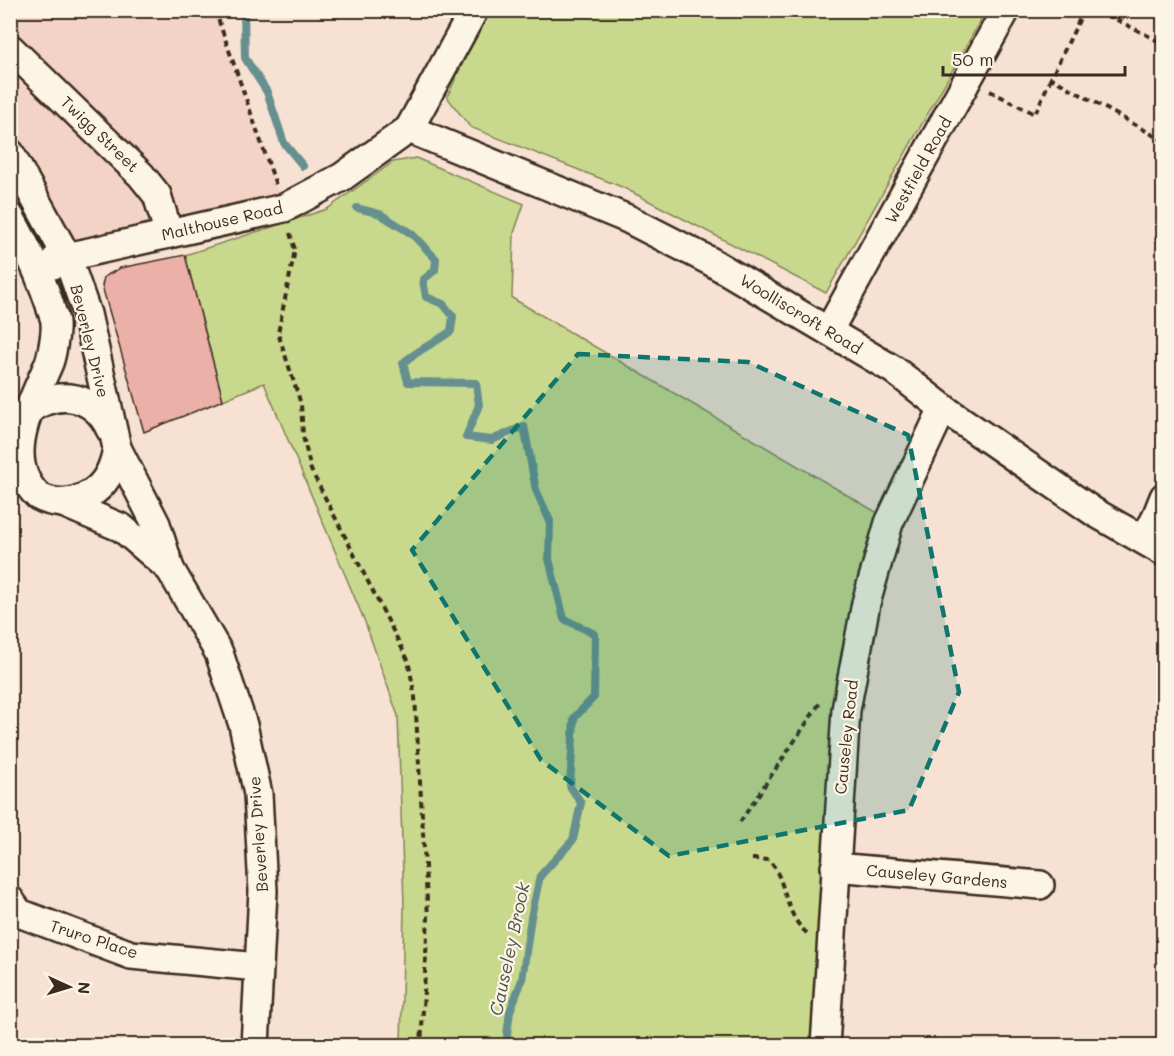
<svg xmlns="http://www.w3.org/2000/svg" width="1174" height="1056" font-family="Mali,sans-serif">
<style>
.built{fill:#f3d3c6}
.green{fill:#c8d98d;stroke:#828256;stroke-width:1.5}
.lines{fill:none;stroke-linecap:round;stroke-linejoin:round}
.stream{stroke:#66908f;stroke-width:8}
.building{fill:#ebb1a8;stroke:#3b2a1e;stroke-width:1.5}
.minor-casing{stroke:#3b2a1e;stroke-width:32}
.path{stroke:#3b2a1e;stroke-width:4;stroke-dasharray:6 4.5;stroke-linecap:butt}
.minor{stroke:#fcf5e5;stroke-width:27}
.marked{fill:#0f766e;fill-opacity:0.2;stroke:#0f766e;stroke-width:4.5;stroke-dasharray:12 8;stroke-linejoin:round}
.labels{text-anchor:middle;stroke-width:4.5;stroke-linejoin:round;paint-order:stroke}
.street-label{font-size:16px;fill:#3b2a1e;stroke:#fcf5e5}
.water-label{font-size:18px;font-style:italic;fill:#4d544d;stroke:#fcf5e5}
</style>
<rect width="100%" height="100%" fill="#f7e1d3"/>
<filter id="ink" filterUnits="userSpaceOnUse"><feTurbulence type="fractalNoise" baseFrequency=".0167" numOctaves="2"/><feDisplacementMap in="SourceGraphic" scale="12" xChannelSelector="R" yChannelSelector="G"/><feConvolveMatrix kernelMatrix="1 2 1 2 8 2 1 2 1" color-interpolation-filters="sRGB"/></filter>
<g filter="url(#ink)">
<path class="built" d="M10,11h205l69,197 -217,49 -56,-81z"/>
<g class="green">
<path d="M487,11h499l-160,282 -204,-106 -152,-60 -23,-30z"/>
<path d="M416,158l108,46 -10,29 -2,65 371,218 -24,78 -38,451h-420l3,-139 -6,-190 -33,-94 -101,-239 -41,17 -38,-145 142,-46 66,-47z"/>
</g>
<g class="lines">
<g class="stream">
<path d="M244,10l1,48 22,34 17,51 19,23"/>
<path d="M357,208l23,6 32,20 24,25 -1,11 -12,10 3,17 17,7 10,12 -2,15c-16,12 -33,19 -48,32l5,19 68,1 3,22 -13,32 26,3 32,-14 12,64 14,31 -1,38 15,60 31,15 -1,63 -20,21 -4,68 11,17 -8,37 -33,36 -9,41 -9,63 -12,31 -3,24 2,11"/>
</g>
</g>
<path class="building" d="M185,255l38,145 -79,32 -42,-146 2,-9 16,-9z"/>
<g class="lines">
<g class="minor-casing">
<g id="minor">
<path d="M10,48l131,127 16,20 12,39"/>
<path d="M409,129l219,90 82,42 184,109 49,38 151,104 70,40"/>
<path d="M10,153l57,104 20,57 30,134c-3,19 -10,36 -27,46 -17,10 -34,12 -52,2 -38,-36 -7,-91 11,-133 3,-8 7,-31 6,-40 0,-6 -4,-12 -5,-18 -10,-30 -24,-60 -40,-88"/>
<path d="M53,265l2,-5 12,-3 217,-49 58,-31 67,-48 65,-119"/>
<path d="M829,330l177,-320"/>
<path d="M21,417c29,-28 71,-27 89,12"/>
<path d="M117,448l39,76 14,45 49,84 24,72 15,69 5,97 -8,155"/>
<path d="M63,503l59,25 48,41"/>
<path d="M1142,539l12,-17 10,-25"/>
<path d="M835,867l205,18"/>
<path d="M10,900l9,13 112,42 127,12"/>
<path d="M825,1046l21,-336 20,-107 23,-80 54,-115"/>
</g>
</g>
<g class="path">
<path d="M215,10l61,175"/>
<path d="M1084,10l-33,68 113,63"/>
<path d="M1098,10l66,34"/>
<path d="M990,91l45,23 16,-36"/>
<path d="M290,233l5,17 -17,83 23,71 2,32 8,34 97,190 7,37 13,220 -7,129"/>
<path d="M1155,237l9,5"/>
<path d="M740,822l80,-119"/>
<path d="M752,859l17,1c18,20 15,55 38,73"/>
</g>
<use href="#minor" class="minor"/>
</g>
</g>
<path class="marked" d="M578,354l170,8 160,73 51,257 -50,118 -240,46 -128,-96 -129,-210z"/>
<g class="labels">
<g class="street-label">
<text transform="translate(100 134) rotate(44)" y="6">Twigg Street</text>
<text transform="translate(918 170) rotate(-61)" y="6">Westfield Road</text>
<text transform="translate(222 221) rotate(-13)" y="6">Malthouse Road</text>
<text transform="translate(801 314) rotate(31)" y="6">Woolliscroft Road</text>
<text transform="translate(90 341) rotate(76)" y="6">Beverley Drive</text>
<text transform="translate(846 737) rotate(-84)" y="6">Causeley Road</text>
<text transform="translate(258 834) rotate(-94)" y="6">Beverley Drive</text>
<text transform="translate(937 876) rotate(5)" y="6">Causeley Gardens</text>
<text transform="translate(94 939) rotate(18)" y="6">Truro Place</text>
</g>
<g class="water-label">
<text transform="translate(510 949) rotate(-78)" y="6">Causeley Brook</text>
</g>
</g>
<rect width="1174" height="1056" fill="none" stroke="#fcf5e5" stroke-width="36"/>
<rect x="18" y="18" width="1138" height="1020" fill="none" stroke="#3b2a1e" stroke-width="2" filter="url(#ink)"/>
<g transform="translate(69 987) rotate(94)" stroke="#fcf5e5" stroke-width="4.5" paint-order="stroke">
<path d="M0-4.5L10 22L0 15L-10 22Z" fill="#3b2a1e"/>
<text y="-9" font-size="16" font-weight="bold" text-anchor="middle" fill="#3b2a1e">N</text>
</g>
<path d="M943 66v9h182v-9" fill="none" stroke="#3b2a1e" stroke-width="3"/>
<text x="952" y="66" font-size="18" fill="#3b2a1e" stroke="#fcf5e5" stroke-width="4.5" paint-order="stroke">50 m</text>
</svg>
